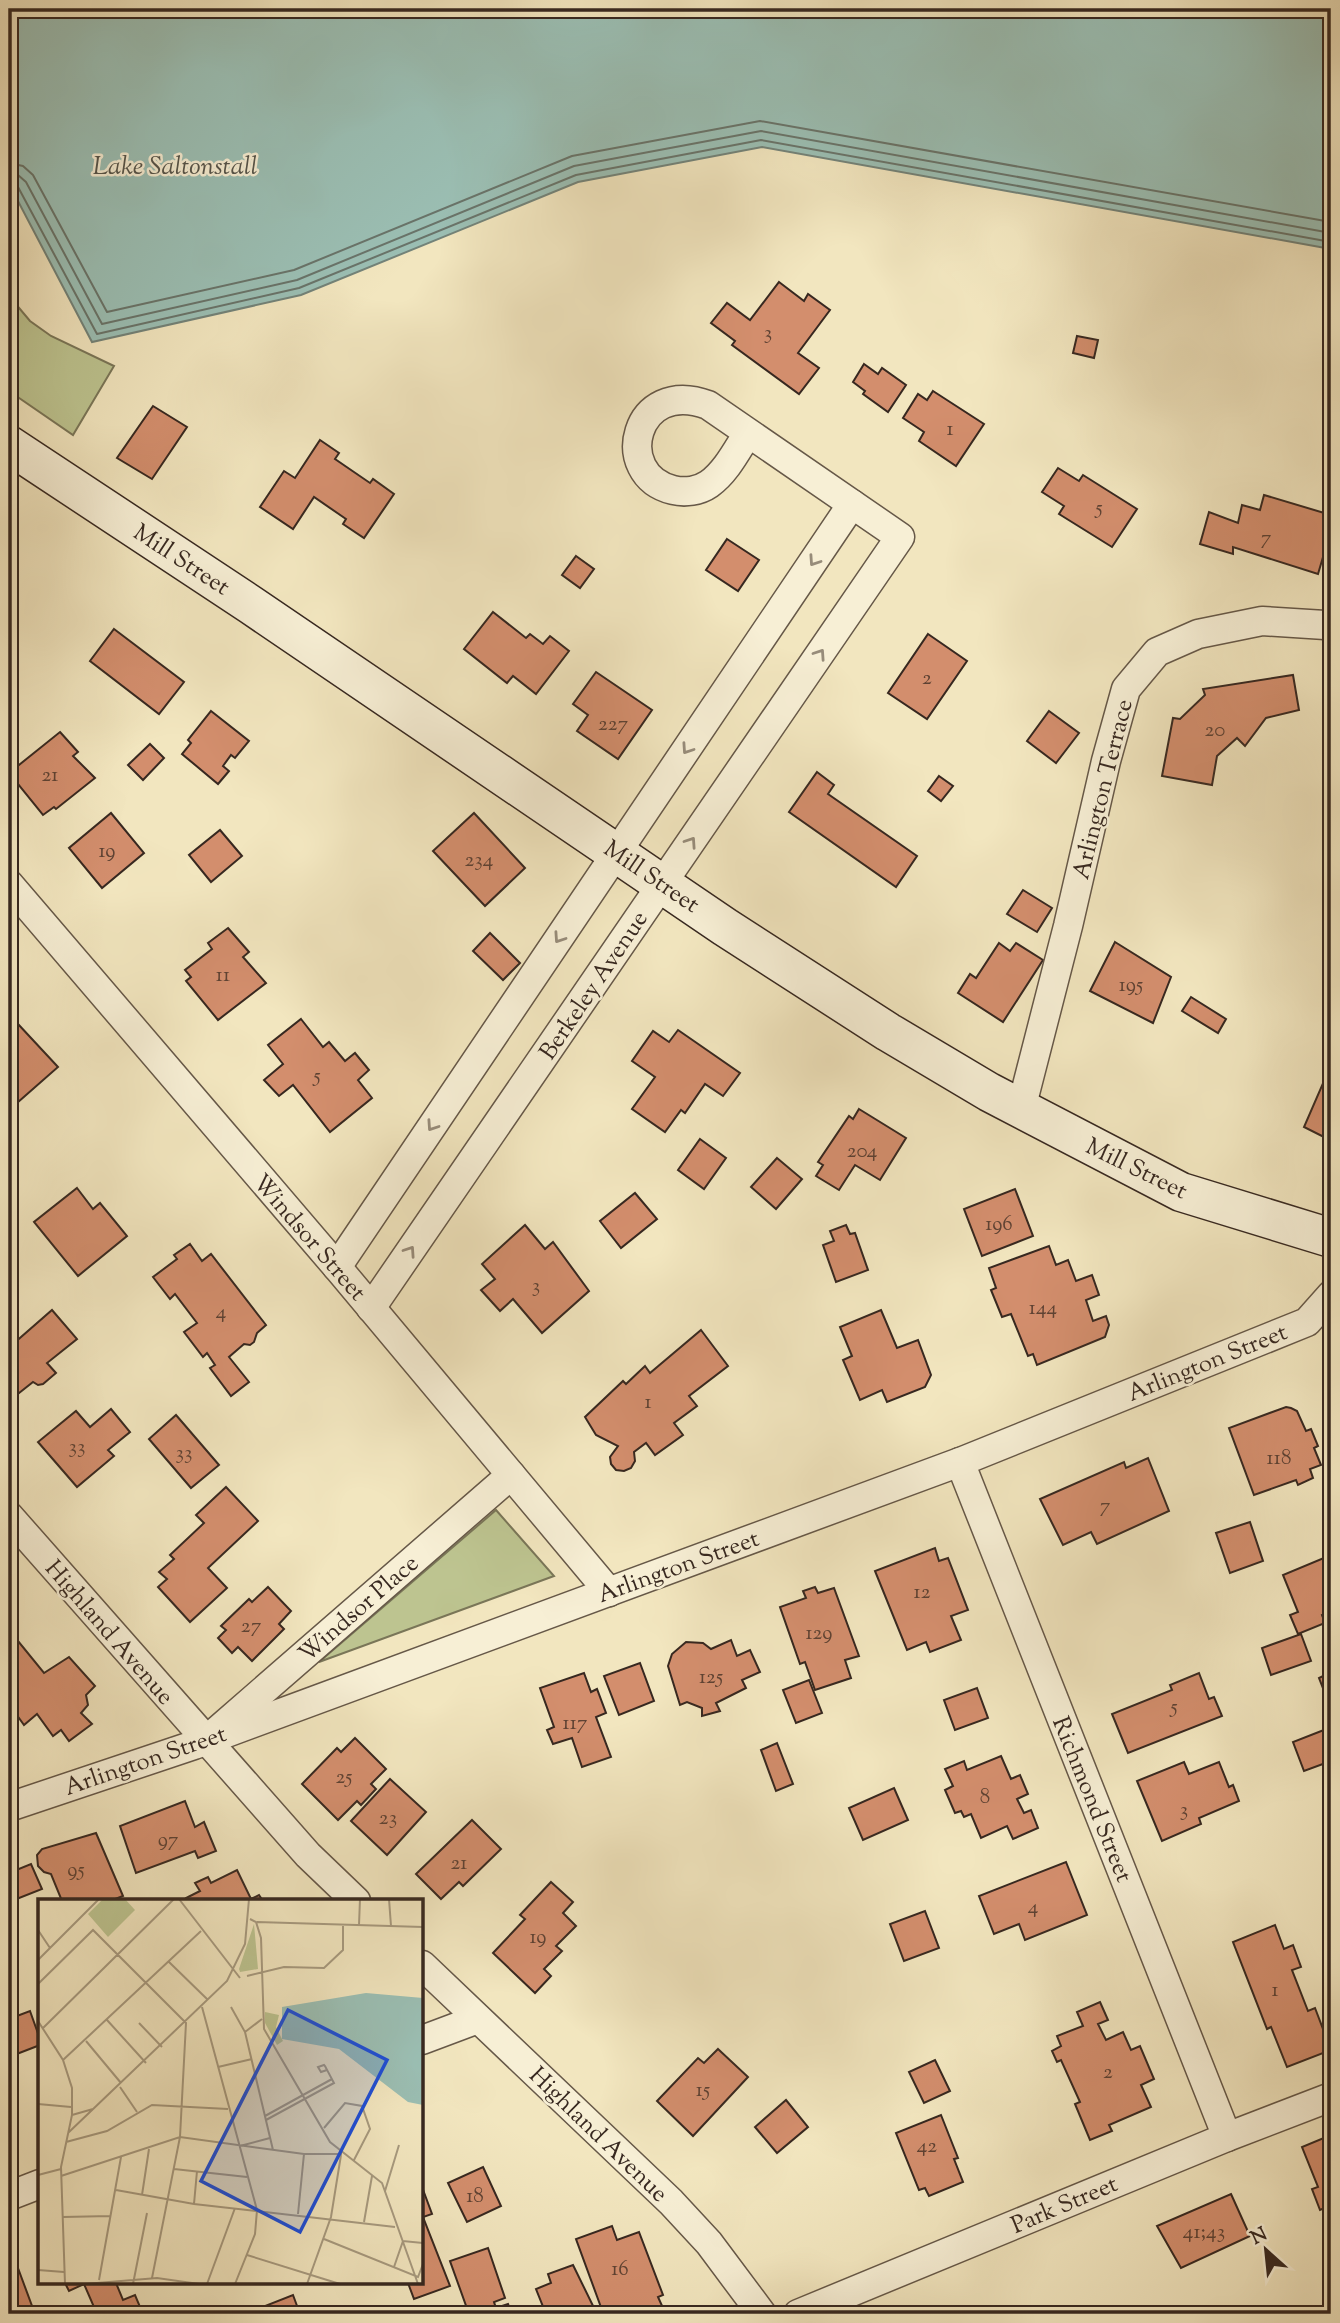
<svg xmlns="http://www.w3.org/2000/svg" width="1340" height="2323" font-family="'Sorts Mill Goudy',serif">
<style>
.green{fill:#bdc490;stroke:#7a7658;stroke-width:2}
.water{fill:#9bbfb4;stroke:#738379;stroke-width:2}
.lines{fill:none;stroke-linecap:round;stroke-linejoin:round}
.shore{stroke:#69746a;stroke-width:2}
.building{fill:#d38e6d;stroke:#372820;stroke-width:2}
.minor-casing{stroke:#665848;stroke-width:31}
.secondary-casing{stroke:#372820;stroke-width:41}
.minor{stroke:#f7efd5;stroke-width:28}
.secondary{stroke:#f7efd5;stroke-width:38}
.oneway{stroke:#978c7a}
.labels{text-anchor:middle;stroke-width:5;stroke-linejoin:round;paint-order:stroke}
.number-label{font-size:21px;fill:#5e4233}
.street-label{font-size:24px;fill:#372820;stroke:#f7efd5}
.water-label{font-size:26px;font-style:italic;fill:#55554c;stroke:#f7efd5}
.inset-road{fill:none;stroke:#a79a7f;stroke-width:2}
.view{fill:#1d4ed8;fill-opacity:0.15;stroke:#1d4ed8;stroke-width:3.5}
.inset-edge{fill:none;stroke:#372820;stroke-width:3.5}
</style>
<rect width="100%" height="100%" fill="#f2e6bf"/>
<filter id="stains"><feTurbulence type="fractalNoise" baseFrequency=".00286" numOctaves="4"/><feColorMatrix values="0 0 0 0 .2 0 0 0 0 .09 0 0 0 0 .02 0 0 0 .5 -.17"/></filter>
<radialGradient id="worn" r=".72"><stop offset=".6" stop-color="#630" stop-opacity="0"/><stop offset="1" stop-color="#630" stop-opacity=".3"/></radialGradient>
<g class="green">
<path d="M9,296l21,25 21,15 63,30 -41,69 -64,-44z"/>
<path d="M496,1510l58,66 -235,86z"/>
</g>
<path class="water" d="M9,9h1322v240l-569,-102 -184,35 -277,113 -209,47 -83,-158z"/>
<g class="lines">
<g class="shore">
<path d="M9,163l14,3 10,9 74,137 187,-42 278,-114 188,-35 571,101"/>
<path d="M9,174l9,1 8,7 76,142 195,-44 277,-114 187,-35 570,102"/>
<path d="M9,183l9,4 79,147 202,-46 277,-113 185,-35 570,102"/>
</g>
</g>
<g class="building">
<path d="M779,282l25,19 4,-7 22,16 -32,43 21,15 -20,26 -67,-49 3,-4 -24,-18 16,-20 23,17z"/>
<path d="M1077,336l21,4 -4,18 -21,-5z"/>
<path d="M864,364l14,10 4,-6 24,17 -18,27 -25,-18 2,-3 -12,-9z"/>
<path d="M933,391l51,33 -28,42 -37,-25 5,-9 -21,-14 15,-24 9,6z"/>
<path d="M153,406l34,21 -35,52 -35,-21z"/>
<path d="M320,440l19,13 -4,6 35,24 3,-4 21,15 -30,44 -21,-14 3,-5 -32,-22 -21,32 -33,-22 24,-36 11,7z"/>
<path d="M1058,468l21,13 4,-6 54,34 -25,38 -53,-33 5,-8 -22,-14z"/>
<path d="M1264,495l67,20v15l-13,44 -85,-27v7l-33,-10 9,-32 29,11 4,-18 18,5z"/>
<path d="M727,539l32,21 -21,31 -32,-21z"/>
<path d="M576,556l18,13 -14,19 -18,-13z"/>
<path d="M493,612l33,26 4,-4 13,10 7,-8 19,15 -33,43 -23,-18 -6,7 -43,-34z"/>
<path d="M114,629l70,53 -25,32 -69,-53z"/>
<path d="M928,634l39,27 -40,58 -39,-26z"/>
<path d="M596,672l56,38 -34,49 -41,-28 11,-16 -15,-11z"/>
<path d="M1293,675l6,35 -33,8 -21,28 -8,-8 -20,18 -5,29 -50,-9 11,-58 7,1 25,-24 -2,-6z"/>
<path d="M211,711l38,30 -14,17 -4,-3 -8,11 6,5 -11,13 -36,-30 9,-11 -3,-3z"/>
<path d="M1049,711l30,22 -23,30 -29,-22z"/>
<path d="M60,732l18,20 -5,4 22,22 -39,31 -2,-2 -11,8 -34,-42z"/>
<path d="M150,744l14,14 -21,22 -15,-15z"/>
<path d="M817,772l17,13 -6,9 89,62 -21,31 -107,-75z"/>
<path d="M939,776l14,10 -12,15 -13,-10z"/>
<path d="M111,813l33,40 -42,35 -33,-40z"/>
<path d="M474,813l51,55 -40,38 -52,-55z"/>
<path d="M220,830l22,26 -31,26 -22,-27z"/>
<path d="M1023,890l29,18 -15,24 -30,-18z"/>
<path d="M228,928l21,24 -6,5 23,26 -48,37 -32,-39 5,-4 -6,-7 27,-21 -4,-6z"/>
<path d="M490,933l30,30 -17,17 -30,-29z"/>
<path d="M1115,942l56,35 -18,46 -63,-32z"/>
<path d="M999,943l11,8 6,-8 27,17 -40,62 -45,-29 12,-19 6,4z"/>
<path d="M1191,997l35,22 -8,14 -36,-22z"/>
<path d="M301,1019l22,28 6,-5 16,19 10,-8 14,17 -11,10 14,18 -42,34 -37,-47 -14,11 -15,-16 19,-16 -15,-19z"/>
<path d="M18,1024l40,43 -49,43v-79z"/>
<path d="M678,1030l62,43 -17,23 -18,-12 -20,29 -4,-3 -16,22 -33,-23 23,-32 -23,-16 21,-30 16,11z"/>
<path d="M1327,1074l4,2v75l-3,-12 -24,-12z"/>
<path d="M859,1109l47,29 -26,42 -25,-15 -16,25 -23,-14 7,-11 -5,-3 31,-46 4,3z"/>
<path d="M700,1139l26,19 -22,31 -26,-19z"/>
<path d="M777,1158l25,21 -26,30 -25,-22z"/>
<path d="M77,1188l16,21 7,-6 27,33 -49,40 -44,-54z"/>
<path d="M1015,1189l18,47 -51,20 -18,-47z"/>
<path d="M635,1193l22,26 -36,29 -21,-27z"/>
<path d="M525,1225l20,24 8,-7 36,49 -47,42 -29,-34 -13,12 -19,-21 14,-11 -13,-15z"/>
<path d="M846,1225l4,9 5,-1 13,37 -32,12 -13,-37 11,-4 -4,-10z"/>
<path d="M190,1244l12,17 9,-7 55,71 -9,8 -3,9 -4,3 -6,-1 -15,13 20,25 -18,14 -21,-28 5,-3 -8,-12 -4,4 -19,-25 13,-9 -22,-29 -5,5 -17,-22 24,-18 -3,-4z"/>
<path d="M1049,1246l7,19 12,-5 8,21 16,-6 7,20 -13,5 7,21 13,-5 3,9 -4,12 -68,28 -4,-11 -5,2 -17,-42 -9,3 -11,-27 5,-2 -7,-20z"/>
<path d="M52,1310l25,29 -30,24 9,10 -13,11 -5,1 -5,-3 -24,19v-62l4,5z"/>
<path d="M881,1310l16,38 21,-8 13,35 -6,12 -38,15 -5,-12 -22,10 -17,-40 9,-4 -12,-29z"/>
<path d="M701,1330l27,36 -39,30 8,10 -23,17 9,12 -28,20 -9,-12 -12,9 1,9 -4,7 -7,3 -8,-1 -5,-6 -1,-7 8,-11 -22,-11 -11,-18 38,-36 3,3 19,-18 5,7z"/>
<path d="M1286,1407l5,1 6,3 9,20 5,-2 7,17 -4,2 7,17 -11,4 3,9 -15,7 -2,-5 -42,15 -25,-67z"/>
<path d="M111,1409l19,23 -22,18 6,6 -37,31 -39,-45 38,-31 14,16z"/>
<path d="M176,1415l43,50 -28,23 -42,-49z"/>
<path d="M1148,1458l21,53 -72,33 -6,-12 -28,13 -23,-46 84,-37 2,6z"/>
<path d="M226,1487l32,34 -50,47 19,20 -37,34 -32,-35 9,-8 -8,-7 15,-13 -4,-4 34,-32 -8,-8z"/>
<path d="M1250,1522l13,39 -33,12 -14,-40z"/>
<path d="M935,1548l4,13 9,-3 20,52 -17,6 10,24 -31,12 -4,-10 -19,8 -32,-79z"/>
<path d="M1331,1555v56l-9,4 3,8 -27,11 -8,-19 8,-3 -15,-37z"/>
<path d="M268,1587l23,24 -12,13 5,5 -32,32 -14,-14 -6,6 -14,-15 8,-8 -5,-4 28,-27 3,3z"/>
<path d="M815,1587l3,6 16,-5 25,68 -14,4 6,18 -36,12 -10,-28 -5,2 -20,-57 26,-9 -3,-7z"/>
<path d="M9,1630l35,43 25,-16 26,29 -9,9 2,10 -7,8 11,11 -23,17 -8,-11 -8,6 -16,-22 -13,11 -15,-21v-36l4,-3 -4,-4z"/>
<path d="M1301,1634l10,27 -40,14 -9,-27z"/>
<path d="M731,1640l6,16 13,-6 10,22 -18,8 4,8 -30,15 4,8 -18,5v-8l-15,-6 -7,3 -12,-39 4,-12 14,-12 17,1 8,6z"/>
<path d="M640,1663l14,38 -35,14 -15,-39z"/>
<path d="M1331,1672v37l-12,-31z"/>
<path d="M584,1673l7,19 6,-3 9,24 -10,4 15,40 -29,10 -10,-29 -19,6 -6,-14 7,-3 -14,-39z"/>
<path d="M1199,1673l10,26 5,-2 8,19 -94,37 -16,-39 60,-24 -2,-5z"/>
<path d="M809,1680l13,33 -26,10 -13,-33z"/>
<path d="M977,1688l11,30 -33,12 -11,-30z"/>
<path d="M1329,1728l2,33 -27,10 -11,-29z"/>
<path d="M355,1738l31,31 -15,15 5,5 -15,16 -4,-4 -19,19 -36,-36 35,-36 4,4z"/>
<path d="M777,1743l16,41 -17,7 -15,-41z"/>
<path d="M1001,1756l10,23 9,-4 8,19 -11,5 7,14 7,-3 7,18 -25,11 -6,-13 -26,12 -10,-24 -7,3 -3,-6 -6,2 -10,-23 8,-4 -8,-17 19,-8 3,9z"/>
<path d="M1184,1762l5,12 30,-12 10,25 4,-2 6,16 -40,17 2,6 -39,17 -25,-60z"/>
<path d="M390,1779l36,33 -39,43 -36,-34z"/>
<path d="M894,1788l14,32 -45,20 -14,-32z"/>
<path d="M185,1801l10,26 9,-5 12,29 -18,7 -3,-7 -59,22 -16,-47z"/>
<path d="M472,1820l29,29 -38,37 -4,-4 -18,17 -25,-25z"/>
<path d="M96,1833l27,63 -13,5h-48l-11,-27 -7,-2 -6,-6 -1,-11 5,-6z"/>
<path d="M9,1860l5,11 17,-7 11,25 -33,13z"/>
<path d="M1066,1862l21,53 -62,25 -6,-16 -25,10 -15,-38z"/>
<path d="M237,1870l14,29 8,-4 4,6h-76l-1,-3 14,-7 -5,-8 13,-6 3,6z"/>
<path d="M551,1882l22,20 -10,11 13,13 -20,20 6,5 -18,18 7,7 -16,17 -42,-40 32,-34 -5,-4z"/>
<path d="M925,1911l14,37 -35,13 -14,-37z"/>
<path d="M1275,1925l9,24 9,-4 8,22 -9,3 16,41 7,-3 16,42 -44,17 -16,-40 -4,2 -34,-87z"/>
<path d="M1100,2002l8,18 -10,4 8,16 17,-8 8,18 9,-4 14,33 -13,6 10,22 -42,18 3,6 -22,9 -15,-36 5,-2 -19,-42 -4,2 -5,-11 9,-5 -4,-10 26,-10 -6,-14z"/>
<path d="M30,2011l10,28v6l-31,12v-38z"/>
<path d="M718,2049l30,28 -55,59 -36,-35 41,-43 6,5z"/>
<path d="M935,2060l15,31 -26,12 -15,-31z"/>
<path d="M786,2100l22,27 -31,26 -22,-26z"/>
<path d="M941,2115l17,43 -4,1 9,23 -34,14 -4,-8 -6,2 -23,-57z"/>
<path d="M1331,2135v76l-2,-5 -9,4 -8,-21 6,-2 -16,-40z"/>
<path d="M483,2167l18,39 -34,16 -19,-39z"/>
<path d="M422,2187l10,27 -9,3 27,69 -36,13 -6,-16h14z"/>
<path d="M1231,2194l19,42 -69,32 -24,-42z"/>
<path d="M612,2226l5,14 22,-8 24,63 -5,2 5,11 -17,6h-34l-2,-7 -8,3 -26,-71z"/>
<path d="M488,2248l17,50 -11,4 2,6 12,-4 4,10h-43l-19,-53z"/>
<path d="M15,2260l20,54h-26v-52z"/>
<path d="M573,2265l24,49h-51l-10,-25 15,-6 -3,-9z"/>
<path d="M65,2283h51l7,17 12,-5 8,19h-46l-13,-30 -15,7z"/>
<path d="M293,2295l7,19h-32l-3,-8z"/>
</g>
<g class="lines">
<g class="minor-casing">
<g id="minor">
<path d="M9,884l328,383 272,325"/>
<path d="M1021,1109l47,-183 38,-165 20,-72 31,-37 41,-18 64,-13 63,4 6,3"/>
<path d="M337,1267l515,-763"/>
<path d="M371,1308l529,-771 -192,-132c-74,-28 -97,70 -35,85 12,3 26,1 36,-6 17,-12 28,-34 39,-51"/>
<path d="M960,1462l267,675"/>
<path d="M9,1516l299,339 48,46"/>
<path d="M218,1730l293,-255"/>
<path d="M9,1807l185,-62 766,-283 347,-140 24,-27"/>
<path d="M422,1965l249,237 38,41 53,71"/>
<path d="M422,2040l56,-21"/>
<path d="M9,2196l31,-12"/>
<path d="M798,2314l429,-177 104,-40"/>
</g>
</g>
<g class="secondary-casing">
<path id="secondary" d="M9,445l242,160 474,322 163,105 101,60 192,100 150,46"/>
</g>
<use href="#minor" class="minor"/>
<use href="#secondary" class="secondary"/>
</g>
<defs><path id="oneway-chevron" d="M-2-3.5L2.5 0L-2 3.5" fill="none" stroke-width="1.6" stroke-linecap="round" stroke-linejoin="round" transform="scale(1.75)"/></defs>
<g class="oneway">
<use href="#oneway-chevron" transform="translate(814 561) rotate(124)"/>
<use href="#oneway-chevron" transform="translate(820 654) rotate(-56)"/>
<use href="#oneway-chevron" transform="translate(687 749) rotate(124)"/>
<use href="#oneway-chevron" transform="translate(691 842) rotate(-56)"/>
<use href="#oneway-chevron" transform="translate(559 938) rotate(124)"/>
<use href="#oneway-chevron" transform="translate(432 1126) rotate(124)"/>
<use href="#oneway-chevron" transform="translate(410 1251) rotate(-56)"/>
</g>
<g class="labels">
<g class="number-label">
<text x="768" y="339">3</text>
<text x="950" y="435">1</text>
<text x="1099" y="514">5</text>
<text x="1266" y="544">7</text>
<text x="927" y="684">2</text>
<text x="613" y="730">227</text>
<text x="1215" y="736">20</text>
<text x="50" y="781">21</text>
<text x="107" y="857">19</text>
<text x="479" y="866">234</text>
<text x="223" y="981">11</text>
<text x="1131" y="991">195</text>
<text x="317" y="1082">5</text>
<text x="862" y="1157">204</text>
<text x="999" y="1230">196</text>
<text x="536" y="1292">3</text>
<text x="1043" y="1314">144</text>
<text x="221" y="1318">4</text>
<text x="648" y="1408">1</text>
<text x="77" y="1453">33</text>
<text x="184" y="1459">33</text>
<text x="1279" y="1464">118</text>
<text x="1105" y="1512">7</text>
<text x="922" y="1598">12</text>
<text x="251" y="1632">27</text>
<text x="819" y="1639">129</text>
<text x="711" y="1683">125</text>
<text x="1174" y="1713">5</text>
<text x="575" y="1729">117</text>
<text x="344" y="1783">25</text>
<text x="985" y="1803">8</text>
<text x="1184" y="1816">3</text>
<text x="388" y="1824">23</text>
<text x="168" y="1846">97</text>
<text x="459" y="1869">21</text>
<text x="76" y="1876">95</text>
<text x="1033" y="1913">4</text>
<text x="538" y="1943">19</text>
<text x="1275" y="1996">1</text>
<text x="1108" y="2078">2</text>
<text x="703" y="2096">15</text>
<text x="927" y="2152">42</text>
<text x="475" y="2202">18</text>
<text x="1204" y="2238">41;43</text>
<text x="620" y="2275">16</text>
</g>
<g class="street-label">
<text transform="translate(182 559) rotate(33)" y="8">Mill Street</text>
<text transform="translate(1102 789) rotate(-76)" y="8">Arlington Terrace</text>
<text transform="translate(652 876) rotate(34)" y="8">Mill Street</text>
<text transform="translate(593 985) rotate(-56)" y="8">Berkeley Avenue</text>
<text transform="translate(1137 1168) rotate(26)" y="8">Mill Street</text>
<text transform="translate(310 1237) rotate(49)" y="8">Windsor Street</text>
<text transform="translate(1207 1362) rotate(-22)" y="8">Arlington Street</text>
<text transform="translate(678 1566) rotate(-20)" y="8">Arlington Street</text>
<text transform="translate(358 1608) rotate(-41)" y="8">Windsor Place</text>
<text transform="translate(110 1632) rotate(49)" y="8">Highland Avenue</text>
<text transform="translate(145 1760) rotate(-19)" y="8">Arlington Street</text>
<text transform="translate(1093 1799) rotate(68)" y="8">Richmond Street</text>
<text transform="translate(599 2134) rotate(44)" y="8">Highland Avenue</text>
<text transform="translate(1064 2204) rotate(-23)" y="8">Park Street</text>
</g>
<g class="water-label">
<text x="175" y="174">Lake Saltonstall</text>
</g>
</g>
<g transform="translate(38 1899)">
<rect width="385" height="385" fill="#f2e6bf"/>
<path d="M65,0h22l10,11 -27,27 -20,-23zM216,25l4,45 -18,3 -1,-3zM227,113l14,3 -3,12 7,14 -6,4 -12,-22z" fill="#bdc490"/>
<path d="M328,94l57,5v107l-15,-3 -69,-53 -57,-10v-32z" fill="#9bbfb4"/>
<path class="inset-road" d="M141,0l61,79M351,0l2,27M212,20l6,3 5,16 3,91 66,113 52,41 36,101M219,23l166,5M321,26l1,-26M0,31l12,18M0,61l61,-61M131,63l38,37M209,77l37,-9 40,1 19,-18v-26M0,85l55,-54 93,93 -6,114 -28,141M164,108l55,203 -2,24 -20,50M193,108l14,25 28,118M69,121l39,43M0,122l25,39 9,28v27l-11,52 4,117M101,124l23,24M5,129l131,-129M207,133l17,-13M48,142l35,42M25,161l138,-129M180,168l34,-8M82,188l17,25M0,205l33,3M34,216l21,-6M227,217l67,-37M228,221l68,-37 -9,-17 -1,-1 -6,2 3,5 6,-2M286,229l21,-25 17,3 8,23 -16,31M30,234l159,-152 18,-37 4,-45M28,243l41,-11 45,-26 76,4M202,247l30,-8M136,270l73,8M0,276l23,-6M23,277l119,-39 124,17h38M78,291l78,14 201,23M347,292l14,-46M104,296l7,-46M156,305l3,-33M260,315l6,-60M25,318l47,-1M326,323l8,-46M286,340l94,38 5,-13M209,356l93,29M356,368l9,-26 20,2M0,371l26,2M61,381l22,-123M47,385l72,-6 42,6M95,385l14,-71M169,385l28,-76M269,385l24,-67 10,-62"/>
<path class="view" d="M250,111l99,50 -87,172 -99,-51z"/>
<rect width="385" height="385" class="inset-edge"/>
</g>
<rect width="1340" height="2323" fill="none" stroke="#f2e6bf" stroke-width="35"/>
<rect x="10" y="10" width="1319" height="2302" fill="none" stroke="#372820" stroke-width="3.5"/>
<rect x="18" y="18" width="1305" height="2288" fill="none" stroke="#372820" stroke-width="2"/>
<g transform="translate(1266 2250) rotate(333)" stroke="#f7efd5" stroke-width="5" paint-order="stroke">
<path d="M0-5L12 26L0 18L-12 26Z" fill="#372820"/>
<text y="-10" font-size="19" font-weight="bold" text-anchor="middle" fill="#372820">N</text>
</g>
<rect width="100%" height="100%" filter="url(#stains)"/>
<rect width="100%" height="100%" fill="url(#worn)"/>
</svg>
